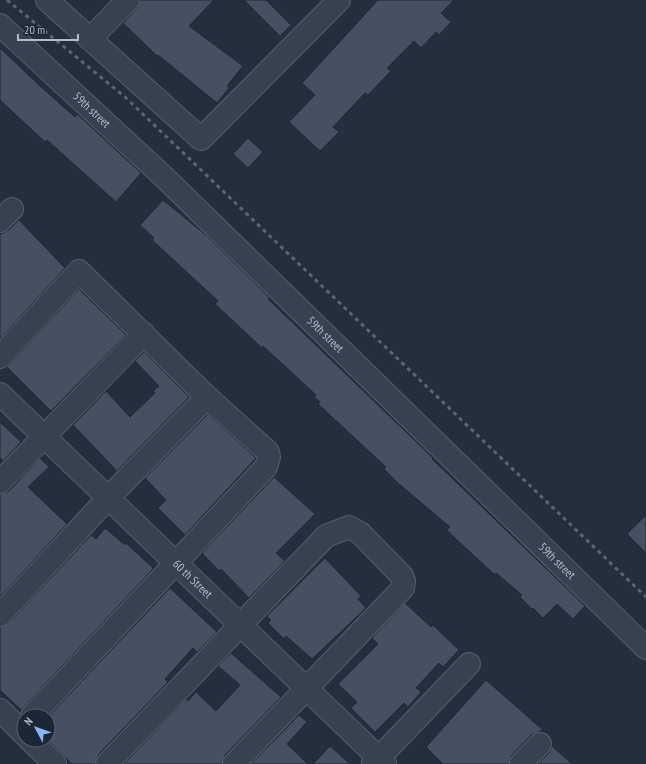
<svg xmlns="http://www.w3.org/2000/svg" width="646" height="764" font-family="'PT Sans Narrow',sans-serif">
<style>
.building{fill:#455162;stroke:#1f2835}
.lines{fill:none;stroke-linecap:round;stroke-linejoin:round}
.minor-casing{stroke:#565f6c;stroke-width:24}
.minor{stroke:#38414e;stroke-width:22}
.rail{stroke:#5a6575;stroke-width:3;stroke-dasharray:4 4;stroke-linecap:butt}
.labels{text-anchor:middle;stroke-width:3;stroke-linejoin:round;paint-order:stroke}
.street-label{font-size:12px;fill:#b4bcc9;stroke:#1d2633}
</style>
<rect width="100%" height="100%" fill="#242f3e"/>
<g class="building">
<path d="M140,0h74l-25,26 54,40 -16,20 2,2 -12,15 -59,-48 -1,1 -34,-33 14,-15z"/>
<path d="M244,0h22l25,25 -11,11z"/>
<path d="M378,0h76l-13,13 10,9 -12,13 -3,-3 -15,16 -7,-7 -27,27 4,3 -23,24 -3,-2 -32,34 6,5 -19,19 -31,-29 26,-27 -13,-12z"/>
<path d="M0,48l40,38 35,31 2,-3 64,59 -25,29 -69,-62 -2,2 -45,-42z"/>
<path d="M248,138l15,14 -15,16 -15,-14z"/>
<path d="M163,200l44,36 63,62 -2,1 165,159 -1,1 153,147 -12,13 -16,-15 -14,14 -10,-10 -1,1 -12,-12 2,-2 -26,-22 -1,2 -38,-35 -10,-10 3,-3 -51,-43 -15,-15 2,-2 -68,-63 2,-2 -6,-5 2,-2 -53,-49 -1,2 -47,-44 3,-3 -66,-61 2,-2 -14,-13z"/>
<path d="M19,220l46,48 -65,71v-105l9,-4z"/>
<path d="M79,289l47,46 -75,76 -44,-44z"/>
<path d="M144,352l45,45 -72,74 -44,-46 33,-34 24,26 25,-24 -2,-2 6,-5 -24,-25z"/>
<path d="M208,414l48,44 -71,77 -27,-27 8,-8 -21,-22z"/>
<path d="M0,422l21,20 -18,19 -3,-3z"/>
<path d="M40,458l9,9 -21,20 39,37 -67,73v-103l9,-3z"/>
<path d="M274,477l41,37 -39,39 9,8 -36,37 -28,-29 -2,2 -17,-18z"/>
<path d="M646,515v38l-19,-19z"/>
<path d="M105,528l20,17 1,-2 27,25 -1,2 -131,140 -21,-20v-63l9,-4 82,-88 5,4z"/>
<path d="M325,558l36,38 -3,3 8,9 -54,51 -26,-23 -2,3 -16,-16 3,-3 -4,-4z"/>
<path d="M170,588l47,44 -20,20 -4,-4 -28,31 3,3 -70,73 -3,9h-23l-24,-24v-23z"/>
<path d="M405,603l26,24 2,-2 26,25 -16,17 -4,-4 -23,25 5,4 -13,15 -4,-4 -29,29 -24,-24 6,-6 -19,-18 40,-40 -6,-6z"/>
<path d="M231,653l50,44 -56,58 -3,9h-98l62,-65 2,2 8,-9 20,19 24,-26 -22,-19z"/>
<path d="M486,680l57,50 -12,5 -19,20 -3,9h-66l-17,-17z"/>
<path d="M299,715l8,7 -20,22 21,20h-57z"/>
<path d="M330,746l20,18h-37z"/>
<path d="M552,746l20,18h-34l11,-11z"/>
</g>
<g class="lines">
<g class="minor-casing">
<g id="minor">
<path d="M47,0l154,139 138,-139"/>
<path id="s1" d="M0,25l164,152 482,471"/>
<path d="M90,39l38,-39"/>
<path d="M0,221l12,-12"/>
<path d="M0,357l79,-86 128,126 61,55 1,5 -3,10 -234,249"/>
<path id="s2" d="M0,394l385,370"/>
<path d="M0,482l144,-148"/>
<path d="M0,615l108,-117 99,-101"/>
<path d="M0,710l24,24"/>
<path d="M30,740l25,24"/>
<path d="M107,764l219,-228 23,-9 11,6 42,43 2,5 -1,7 -169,176"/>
<path d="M373,764l96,-100"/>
<path d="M521,764l19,-20"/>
</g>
</g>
<use href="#minor" class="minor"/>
<path class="rail" d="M7,0l118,97 521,500"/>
</g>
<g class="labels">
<g class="street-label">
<text dy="4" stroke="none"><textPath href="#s1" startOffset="125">59th street</textPath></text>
<text dy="4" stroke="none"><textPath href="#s1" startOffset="449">59th street</textPath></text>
<text dy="4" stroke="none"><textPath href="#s1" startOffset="773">59th street</textPath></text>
<text dy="4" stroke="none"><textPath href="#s2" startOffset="267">60 th Street</textPath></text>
</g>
</g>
<g transform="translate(36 728) rotate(311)"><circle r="19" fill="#1d2633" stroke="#59626f"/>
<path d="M0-3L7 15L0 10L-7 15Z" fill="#8ab4f8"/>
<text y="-6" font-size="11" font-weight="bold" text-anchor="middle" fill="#b4bcc9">N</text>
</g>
<path d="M18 34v6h60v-6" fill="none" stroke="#b4bcc9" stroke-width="2"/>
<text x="24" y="34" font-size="12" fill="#b4bcc9" stroke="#1d2633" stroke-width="3" paint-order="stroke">20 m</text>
</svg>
